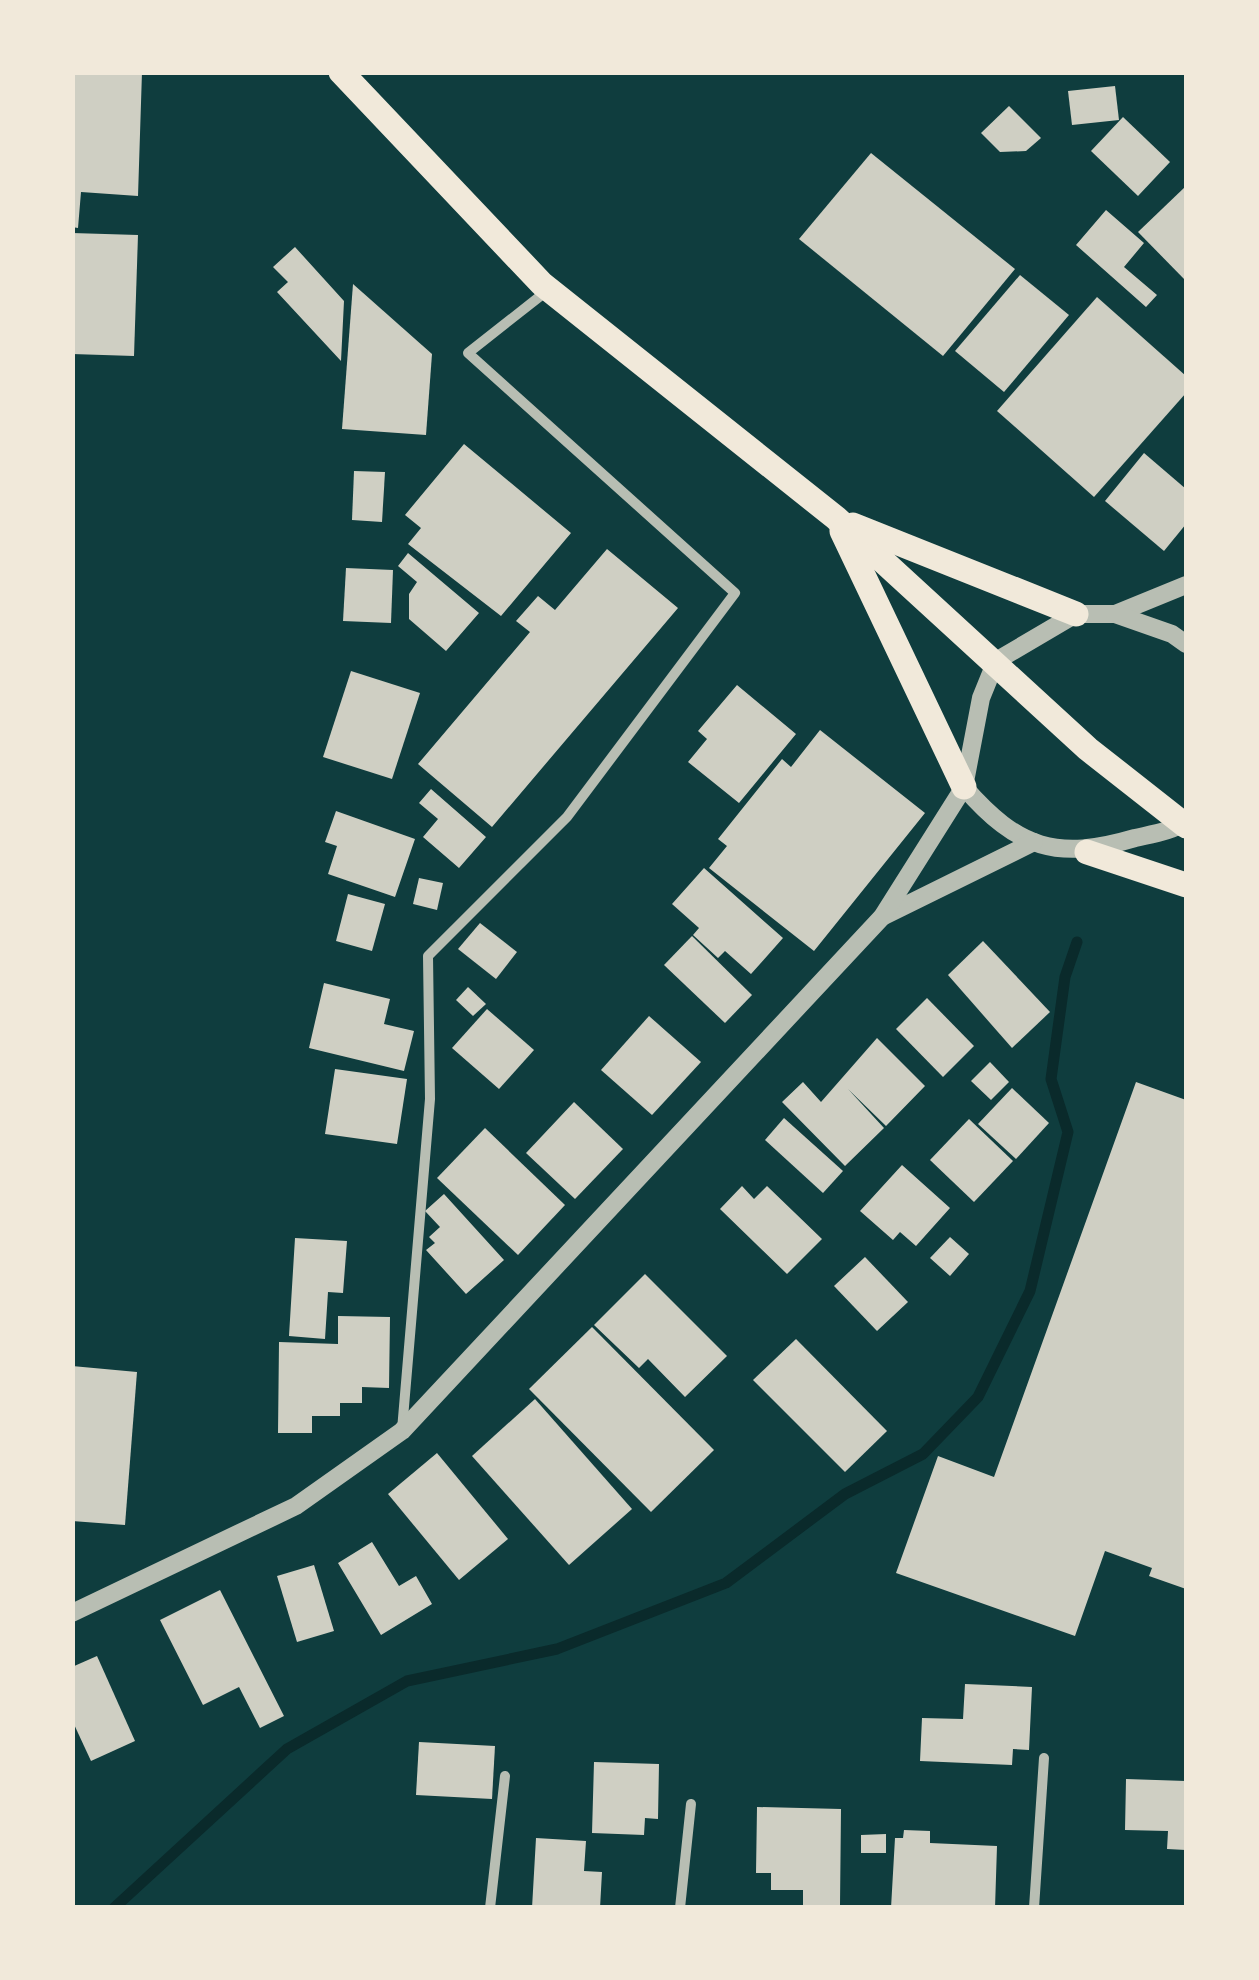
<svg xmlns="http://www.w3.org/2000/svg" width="1259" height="1980" font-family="'Times New Roman',serif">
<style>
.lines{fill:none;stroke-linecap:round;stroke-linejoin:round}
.stream{stroke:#0a2a2b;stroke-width:11}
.building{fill:#cfcfc3}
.minor{stroke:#b8beb3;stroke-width:10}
.tertiary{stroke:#b8beb3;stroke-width:18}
.primary{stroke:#f1e9da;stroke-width:25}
</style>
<rect width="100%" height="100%" fill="#0f3d3e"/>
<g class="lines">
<path class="stream" d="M114,1908l173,-159 120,-68 150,-32 169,-66 119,-89 78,-40 55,-57 52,-106 38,-159 -17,-53 14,-102 12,-35"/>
</g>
<g class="building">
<path d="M72,72h70l-4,124 -57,-4 -3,36 -6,-1z"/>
<path d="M1115,86l4,34 -47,5 -4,-34z"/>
<path d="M1009,106l32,32 -15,13 -26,1 -19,-19z"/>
<path d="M1123,117l47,45 -32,34 -47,-45z"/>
<path d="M871,153l144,116 -72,87 -144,-117z"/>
<path d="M1186,186v95l-48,-49z"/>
<path d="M1106,210l38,33 -20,24 33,28 -11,12 -70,-62z"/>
<path d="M72,233l66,2 -4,121 -62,-2z"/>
<path d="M295,247l49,54 -3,60 -64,-69 11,-10 -15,-15z"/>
<path d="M1020,275l49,40 -65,77 -49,-41z"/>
<path d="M353,284l79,70 -6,81 -84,-6z"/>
<path d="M1097,297l89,79v17l-92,104 -97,-86z"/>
<path d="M464,444l107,89 -70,83 -93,-72 13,-16 -16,-13z"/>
<path d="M1144,453l42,36v35l-22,27 -59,-50z"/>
<path d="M354,471l31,1 -3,50 -30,-2z"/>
<path d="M607,549l71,59 -186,219 -74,-63 112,-132 -14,-11 22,-25 17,14z"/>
<path d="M408,553l71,60 -33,38 -37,-32v-25l8,-12 -19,-16z"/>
<path d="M346,568l47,2 -2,53 -48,-2z"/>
<path d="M351,671l69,22 -28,86 -69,-22z"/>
<path d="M737,685l59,49 -57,69 -51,-41 19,-23 -9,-8z"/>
<path d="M820,730l105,83 -111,138 -105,-83 18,-22 -9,-7 64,-80 9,8z"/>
<path d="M431,789l55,48 -27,31 -36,-31 15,-18 -19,-16z"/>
<path d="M336,811l79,28 -20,58 -67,-23 9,-28 -12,-4z"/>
<path d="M704,868l79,70 -32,36 -26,-23 -7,7 -25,-23 6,-7 -27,-24z"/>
<path d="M419,878l24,5 -6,27 -24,-6z"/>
<path d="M348,894l37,10 -13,47 -36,-10z"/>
<path d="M480,923l37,29 -21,27 -38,-30z"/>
<path d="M692,936l60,59 -27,28 -61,-58z"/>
<path d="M983,941l67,71 -38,36 -64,-73z"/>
<path d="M324,983l66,16 -6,25 30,7 -10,40 -95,-23z"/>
<path d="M468,987l18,17 -13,12 -17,-16z"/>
<path d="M927,998l47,48 -31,31 -47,-48z"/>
<path d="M487,1009l47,41 -35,39 -47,-41z"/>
<path d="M649,1016l52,46 -49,53 -51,-45z"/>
<path d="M877,1038l48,48 -39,40 -38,-37 36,39 -39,38 -63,-64 21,-20 18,20z"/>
<path d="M990,1062l19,20 -18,18 -20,-19z"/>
<path d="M335,1069l72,10 -10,65 -72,-10z"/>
<path d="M1136,1082l50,18v489l-37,-13 3,-8 -47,-17 -30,85 -179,-63 42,-117 56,21z"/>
<path d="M1012,1088l37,35 -33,36 -38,-35z"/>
<path d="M574,1102l49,47 -48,50 -49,-46z"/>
<path d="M784,1118l59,53 -20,22 -58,-53z"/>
<path d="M969,1119l44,42 -39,41 -44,-42z"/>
<path d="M485,1128l80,77 -47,50 -81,-77z"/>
<path d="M902,1165l48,43 -34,38 -16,-14 -7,8 -33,-29z"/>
<path d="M742,1186l12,13 13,-13 55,53 -35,35 -67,-65z"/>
<path d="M444,1194l60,66 -38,34 -40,-44 9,-7 -6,-6 11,-10 -15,-16z"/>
<path d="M950,1237l19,17 -19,22 -20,-18z"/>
<path d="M295,1238l52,3 -4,52 -15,-1 -3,47 -36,-3z"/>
<path d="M865,1257l43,45 -31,29 -43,-45z"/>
<path d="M645,1274l82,82 -42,41 -37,-38 -9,9 -45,-43z"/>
<path d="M338,1316l52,1 -1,71 -27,-1v16h-22v13h-28v17h-34l1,-91 59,2z"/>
<path d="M592,1327l122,123 -63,62 -122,-123z"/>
<path d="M796,1339l91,92 -42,41 -92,-92z"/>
<path d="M72,1366l65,6 -12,153 -53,-4z"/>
<path d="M535,1399l97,110 -63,56 -97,-109z"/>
<path d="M437,1453l71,86 -49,41 -71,-86z"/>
<path d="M372,1542l27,44 17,-10 16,28 -51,31 -43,-72z"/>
<path d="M314,1565l20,66 -37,11 -20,-66z"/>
<path d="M220,1590l64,126 -24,12 -21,-41 -36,18 -43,-85z"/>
<path d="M97,1656l38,85 -44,20 -19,-41v-53z"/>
<path d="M965,1684l67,3 -3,63 -16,-1 -1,16 -92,-4 2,-43 41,1z"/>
<path d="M419,1742l76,4 -3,53 -76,-4z"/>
<path d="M594,1762l65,2 -1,55 -13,-1 -1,17 -52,-2z"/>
<path d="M1126,1779l60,2v69l-19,-1 1,-18 -43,-1z"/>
<path d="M757,1807l84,2 -1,96h-37v-15h-32v-17h-15z"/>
<path d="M904,1830l26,1v12l67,3 -2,62h-104l4,-70h8z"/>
<path d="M886,1834v19h-25v-18z"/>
<path d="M536,1838l50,3 -2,30 18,1 -2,36h-68z"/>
</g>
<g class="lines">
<g class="minor">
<path d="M402,1430l28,-331 -2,-143 139,-139 168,-224 -267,-240 80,-63"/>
<path d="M490,1908l15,-132"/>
<path d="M680,1908l11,-104"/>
<path d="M1034,1908l10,-150"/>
</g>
<g class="tertiary">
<path d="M1186,585l-71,29h-39l-80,47 -15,37 -17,89c54,62 93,74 171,51 17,-4 38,-7 51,-17"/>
<path d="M1115,614l57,20 14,10"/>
<path d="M882,917l152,-75"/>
<path d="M72,1613l224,-107 106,-75 480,-514 82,-130"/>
</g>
<g class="primary">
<path d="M341,72l201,212 294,234 252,231 98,77"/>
<path d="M853,525l223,89"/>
<path d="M842,531l122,256"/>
<path d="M1087,852l99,33"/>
</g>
</g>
<rect width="1259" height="1980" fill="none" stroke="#f1e9da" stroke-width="150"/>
</svg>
